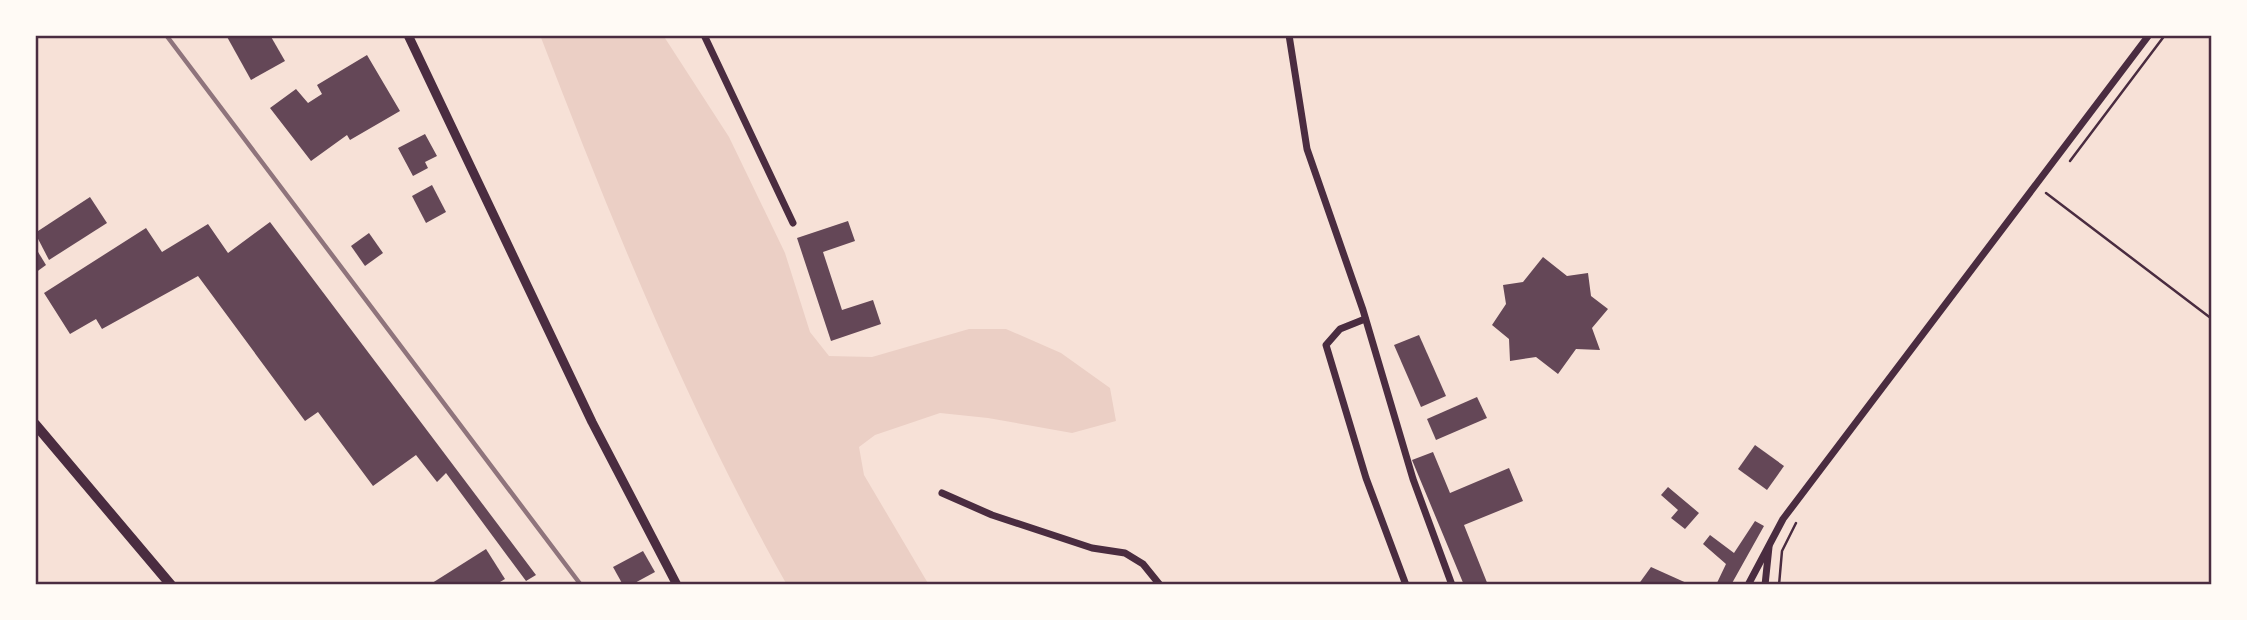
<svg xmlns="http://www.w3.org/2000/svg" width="2247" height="620" font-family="'Source Sans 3',sans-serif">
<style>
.green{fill:#ebcfc5}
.building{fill:#644757}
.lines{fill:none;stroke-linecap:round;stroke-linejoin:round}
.path{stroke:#4a2c40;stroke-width:2.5}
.minor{stroke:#4a2c40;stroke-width:7}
.tertiary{stroke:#4a2c40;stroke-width:9}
.secondary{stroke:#4a2c40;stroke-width:10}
.rail{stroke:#8f747c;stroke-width:4.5}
.neatline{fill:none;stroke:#4a2c40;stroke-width:2.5}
</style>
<rect width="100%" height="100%" fill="#f7e1d7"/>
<path class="green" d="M540,35h123l66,102 56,116 25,79 19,24 43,1 97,-28h37l55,24 49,35 6,33 -44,12 -84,-15 -48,-5 -65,22 -16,12 5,28 65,110h-142c-99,-175 -175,-363 -247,-550z"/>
<g class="building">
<path d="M226,35h44l15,26 -34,19z"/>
<path d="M367,55l33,56 -50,29 -3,-5 -36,26 -41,-53 26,-19 12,14 14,-9 -5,-9z"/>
<path d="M425,134l12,22 -12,6 3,6 -15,8 -15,-28z"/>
<path d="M432,185l14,27 -20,11 -14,-27z"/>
<path d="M90,197l17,26 -58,37 -14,-27z"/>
<path d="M848,221l7,20 -32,11 19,58 31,-10 8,24 -50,17 -34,-103z"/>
<path d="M270,222l266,353 -10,6 -80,-108 -9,9 -21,-27 -43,31 -55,-74 -13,9 -107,-145 -96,53 -6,-10 -26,15 -26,-41 102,-65 16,24 46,-28 20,29z"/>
<path d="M369,233l14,20 -18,13 -14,-20z"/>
<path d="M35,247l11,18 -11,8z"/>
<path d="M1543,257l24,19 21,-3 3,23 17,13 -16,19 8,22 -24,-1 -18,25 -22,-17 -26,4 -1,-22 -17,-14 14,-21 -3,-19 20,-3z"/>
<path d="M1419,335l27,61 -25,11 -27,-62z"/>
<path d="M1477,397l10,21 -51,22 -9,-21z"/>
<path d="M1755,445l29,21 -17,24 -29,-21z"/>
<path d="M1433,452l17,41 59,-25 14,33 -59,24 24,60h-24l-52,-125z"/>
<path d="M1668,487l31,26 -14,16 -14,-11 7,-8 -17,-15z"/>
<path d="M1755,521l9,5 -33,59h-15l10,-21 -23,-20 7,-9 24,18z"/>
<path d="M486,549l19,30 -10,6h-66z"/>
<path d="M643,551l12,21 -24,13h-8l-10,-18z"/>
<path d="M1651,567l40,18h-53z"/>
</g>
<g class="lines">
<g class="path">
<path d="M2070,161l95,-126"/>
<path d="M2046,193l166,126"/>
<path d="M1779,585l3,-34 14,-28"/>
</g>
<g class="minor">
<path d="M704,35l89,188"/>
<path d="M1289,35l18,114 56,161 50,169 39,106"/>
<path d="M1365,319l-25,10 -14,16 40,133 40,107"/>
<path d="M942,493l50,22 100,33 33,5 18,11 17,21"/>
<path d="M1748,585l35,-66 366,-484"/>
<path d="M1765,585l4,-38"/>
</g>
<path class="tertiary" d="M408,35l184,387 85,163"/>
<path class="secondary" d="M35,424l136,161"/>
<path class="rail" d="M166,35l415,550"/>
</g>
<rect width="2247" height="620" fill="none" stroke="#fffaf5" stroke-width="74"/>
<rect x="37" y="37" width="2173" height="546" class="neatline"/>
</svg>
